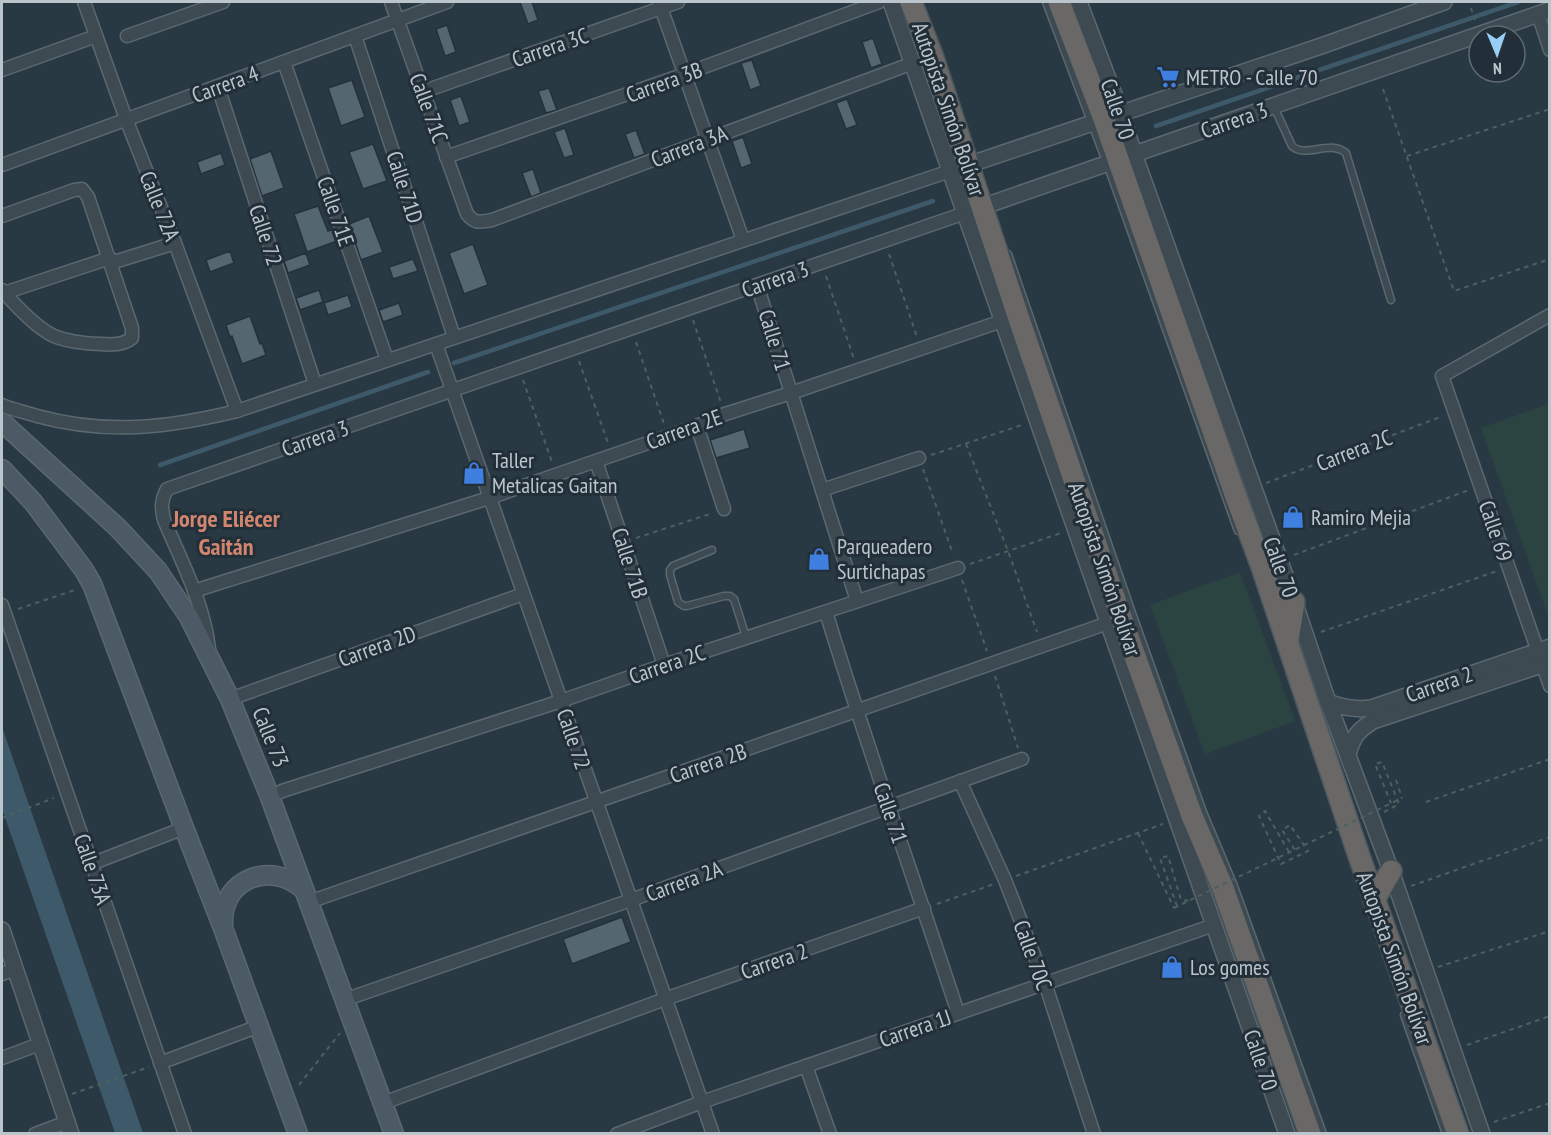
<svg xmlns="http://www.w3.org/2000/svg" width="1551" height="1135" font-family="'PT Sans Narrow',sans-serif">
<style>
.green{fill:#2b4441}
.water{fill:#3e5969}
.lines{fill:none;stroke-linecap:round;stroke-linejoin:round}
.stream{stroke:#3e5969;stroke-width:4.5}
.building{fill:#54666f;stroke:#24313a;stroke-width:1.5}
.service-casing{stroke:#5b6870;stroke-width:9}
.minor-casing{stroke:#5b6870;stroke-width:15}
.tertiary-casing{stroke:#5b6870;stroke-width:18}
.secondary-casing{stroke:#5b6870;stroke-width:21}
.trunk-casing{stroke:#48555d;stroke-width:24}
.path{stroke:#4b615f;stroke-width:2;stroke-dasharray:4.5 4.5;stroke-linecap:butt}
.service{stroke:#3d4a52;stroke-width:6}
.minor{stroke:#3d4a52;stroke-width:12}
.tertiary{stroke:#3d4a52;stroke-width:15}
.secondary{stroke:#4b5a65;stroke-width:18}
.trunk{stroke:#6a6866;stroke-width:21}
.path-bridge{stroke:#4b615f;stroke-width:2;stroke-dasharray:4.5 4.5;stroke-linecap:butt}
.labels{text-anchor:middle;stroke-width:6;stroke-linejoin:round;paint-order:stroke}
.street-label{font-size:22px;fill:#bac5cc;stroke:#222f38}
.poi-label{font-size:22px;fill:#bac5cc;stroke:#222f38;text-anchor:start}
.neighbourhood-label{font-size:24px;font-weight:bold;fill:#d28670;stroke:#222f38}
</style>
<rect width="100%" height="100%" fill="#293943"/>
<g class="green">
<path d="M1549,404h1l-1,214 -68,-190z"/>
<path d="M1240,572l55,149 -90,33 -55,-149z"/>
</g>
<path class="water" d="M2,727l141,406h-28l-113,-324z"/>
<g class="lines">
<g class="stream">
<path d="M1156,126l362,-124"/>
<path d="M454,363l479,-162"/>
<path d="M160,465l268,-93"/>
</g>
</g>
<g class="building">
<path d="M520,2h12l6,18 -10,4z"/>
<path d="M447,25l9,27 -11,4 -9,-27z"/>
<path d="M873,38l9,26 -11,4 -9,-26z"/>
<path d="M752,60l9,26 -11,4 -9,-27z"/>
<path d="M352,80l13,37 -24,9 -13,-38z"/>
<path d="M549,88l8,22 -11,3 -8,-22z"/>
<path d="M461,96l9,26 -11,4 -9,-26z"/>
<path d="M847,99l10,26 -11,4 -10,-26z"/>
<path d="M565,128l9,27 -10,3 -10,-26z"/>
<path d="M636,130l9,24 -11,4 -9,-24z"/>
<path d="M743,137l9,27 -11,4 -9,-27z"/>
<path d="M373,144l14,37 -24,8 -14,-37z"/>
<path d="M271,151l13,37 -22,8 -12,-37z"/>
<path d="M221,153l4,12 -24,9 -4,-12z"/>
<path d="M533,169l8,24 -10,4 -9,-24z"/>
<path d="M318,206l10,25 5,-2 4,12 -30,11 -13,-38z"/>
<path d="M369,216l14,36 -22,8 -12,-36z"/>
<path d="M473,244l15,41 -24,9 -15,-41z"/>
<path d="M230,251l4,12 -24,9 -4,-12z"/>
<path d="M306,253l4,12 -22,8 -4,-12z"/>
<path d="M413,259l5,12 -25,8 -4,-12z"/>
<path d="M319,290l4,12 -23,8 -4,-12z"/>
<path d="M348,295l4,12 -24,8 -4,-12z"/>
<path d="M399,303l4,12 -20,7 -4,-12z"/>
<path d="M250,316l10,28 2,-1 4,12 -24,9 -10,-28 -2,1 -4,-12z"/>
<path d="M744,429l6,19 -34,10 -6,-18z"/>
<path d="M622,917l9,25 -59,22 -9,-25z"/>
</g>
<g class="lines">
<g class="service-casing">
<g id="service">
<path d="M1046,2l61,162 131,367"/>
<path d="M1274,107l18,39c14,13 37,-7 54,7l45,147"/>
<path d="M1008,254l124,359 71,199 31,74 89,248"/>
<path d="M712,550l-39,16 -3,4v5l8,27 6,4h3l37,-10h6l4,3 12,38"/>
<path d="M1404,1015l42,119"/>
</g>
</g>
<g class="minor-casing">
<g id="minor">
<path d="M84,2l42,117 49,124 62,168"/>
<path d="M391,2l76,212c8,10 13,8 25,6l421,-157"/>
<path d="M659,2l84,238"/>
<path d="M1538,14l12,36"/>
<path d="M127,36l96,-34"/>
<path d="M355,36l99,301"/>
<path d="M284,62l103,298"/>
<path d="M2,70l94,-34"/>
<path d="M218,87l97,297"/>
<path d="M422,92l256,-90"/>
<path d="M446,157l239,-83 194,-72"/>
<path d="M2,165l445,-163"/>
<path d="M2,216l72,-26 8,-1 6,8 44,131v10c-8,7 -21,7 -31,6 -14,0 -39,-3 -51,-10 -18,-10 -35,-29 -48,-44"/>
<path d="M111,263l64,-20"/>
<path d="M757,285l100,316"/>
<path d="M4,293l106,-35"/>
<path d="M1550,315l-108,61 108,310"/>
<path d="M436,344l277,790"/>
<path d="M2,405c11,5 23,7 35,11 70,19 130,12 200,-5l713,-240"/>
<path d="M697,426l27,83"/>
<path d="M596,461l68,204"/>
<path d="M822,490l97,-32"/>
<path d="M194,591l295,-93 208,-72 28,-12 66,-21 211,-72"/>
<path d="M2,605l183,529"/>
<path d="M826,612c41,135 88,267 132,401"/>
<path d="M209,649c-5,-45 -27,-87 -45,-129 -3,-12 -3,-20 3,-31l798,-276"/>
<path d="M230,699l293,-105"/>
<path d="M960,781l45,99 40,103 49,151"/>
<path d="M270,797l12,-6 279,-90 103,-36 294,-97"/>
<path d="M91,864l93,-36"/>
<path d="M309,902l799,-279"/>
<path d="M2,974l13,-5"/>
<path d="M344,1000l287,-100 391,-141"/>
<path d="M2,1058l38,-14"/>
<path d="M160,1063l99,-37"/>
<path d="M806,1066l24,68"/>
<path d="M383,1103l282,-104 259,-91"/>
<path d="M35,1134l32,-12"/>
<path d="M617,1134l85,-32 512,-177"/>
</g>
</g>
<g class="tertiary-casing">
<g id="tertiary">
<path d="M891,2l396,1132"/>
<path d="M1079,2l42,111 13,41 157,438 37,110 63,169 91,263"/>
<path d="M959,168l365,-123 120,-43"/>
<path d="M973,210l577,-200"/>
<path d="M1328,702c15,6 27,8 43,6l179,-61"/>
<path d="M1348,754c5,-17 9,-23 25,-33l177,-59"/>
<path d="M2,930l69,204"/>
</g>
</g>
<g class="secondary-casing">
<g id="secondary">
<path d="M2,422l116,106 40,43 31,46 41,82 40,98 124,337"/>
<path d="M2,469l31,33 51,68 8,14 92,244 39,100 75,206"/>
<path d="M223,924c-2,-46 49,-64 81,-34"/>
</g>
</g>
<g class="trunk-casing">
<g id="trunk">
<path d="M911,2l21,53 86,261 103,301 71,199 31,72 87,246"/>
<path d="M1059,2l45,117 131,375 27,73 97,289 99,278"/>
<path d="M1288,640l6,-38"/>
<path d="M1374,900l17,-29"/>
</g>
</g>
<g class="path">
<path d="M1471,8l4,12"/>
<path d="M1383,89l71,202 96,-32"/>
<path d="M1407,156l143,-47"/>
<path d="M889,254l28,83"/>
<path d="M826,276l28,83"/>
<path d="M693,320l28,83"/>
<path d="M636,342l28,82"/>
<path d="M579,361l29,82"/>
<path d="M523,380l29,82"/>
<path d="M966,444l42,107 29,81"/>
<path d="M931,455l91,-30"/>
<path d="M923,469l30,85"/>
<path d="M1266,483l177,-67"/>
<path d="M636,538l77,-25"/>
<path d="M1294,555l175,-65"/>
<path d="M970,564l91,-31"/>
<path d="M962,580l25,71"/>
<path d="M18,609l57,-19"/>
<path d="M1321,632l176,-61"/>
<path d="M995,676l23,72"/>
<path d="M1396,780l6,18"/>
<path d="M1426,802l124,-43"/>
<path d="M1384,812l15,-8 -17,-42 -7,2 16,39"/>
<path d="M2,818l52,-20"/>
<path d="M1138,833l36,75"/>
<path d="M1289,852l-24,-41 -6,5 22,48 27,-13 -18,-26 -8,5 13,20"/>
<path d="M1016,876l147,-52"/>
<path d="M1411,886l139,-49"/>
<path d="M937,904l57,-20"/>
<path d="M1177,906l-17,-48 8,-2 13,44 10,1"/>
<path d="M1438,967l112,-36"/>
<path d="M1467,1045l83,-29"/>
<path d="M299,1085l41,-52"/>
<path d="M72,1094l77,-27"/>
<path d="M1494,1122l56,-19"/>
</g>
<use href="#service" class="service"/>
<use href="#minor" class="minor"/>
<use href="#tertiary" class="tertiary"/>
<use href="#secondary" class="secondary"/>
<use href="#trunk" class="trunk"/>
<path class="path-bridge" d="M1174,908l228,-110"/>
</g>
<defs>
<g id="supermarket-bare" transform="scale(1.8)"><path d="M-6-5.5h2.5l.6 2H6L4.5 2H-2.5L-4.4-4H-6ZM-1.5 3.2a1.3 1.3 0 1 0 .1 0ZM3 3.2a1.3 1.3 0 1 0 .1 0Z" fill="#3f7fe0" stroke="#222f38" stroke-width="2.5" paint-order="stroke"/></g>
<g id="shop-bare" transform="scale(1.8)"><path d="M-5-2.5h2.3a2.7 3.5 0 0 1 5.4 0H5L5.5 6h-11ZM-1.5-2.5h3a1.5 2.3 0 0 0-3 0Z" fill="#3f7fe0" stroke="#222f38" stroke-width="2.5" paint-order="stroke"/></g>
</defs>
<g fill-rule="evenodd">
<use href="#supermarket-bare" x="1168" y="77"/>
<use href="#shop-bare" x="474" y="473"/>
<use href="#shop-bare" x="1293" y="517"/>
<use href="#shop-bare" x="819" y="559"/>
<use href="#shop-bare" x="1172" y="967"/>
</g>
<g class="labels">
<g class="street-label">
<text transform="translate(550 47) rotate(-19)" y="8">Carrera 3C</text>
<text transform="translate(664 82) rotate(-20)" y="8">Carrera 3B</text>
<text transform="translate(225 84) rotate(-20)" y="8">Carrera 4</text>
<text transform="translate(429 108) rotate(70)" y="8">Calle 71C</text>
<text transform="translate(949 109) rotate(71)" y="8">Autopista Simón Bolívar</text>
<text transform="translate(1118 109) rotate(71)" y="8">Calle 70</text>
<text transform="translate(1234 120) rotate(-19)" y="8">Carrera 3</text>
<text transform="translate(689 146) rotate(-21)" y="8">Carrera 3A</text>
<text transform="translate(405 187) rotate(72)" y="8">Calle 71D</text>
<text transform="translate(160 206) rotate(68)" y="8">Calle 72A</text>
<text transform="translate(336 211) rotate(71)" y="8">Calle 71E</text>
<text transform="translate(266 235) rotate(72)" y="8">Calle 72</text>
<text transform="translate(775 279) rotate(-19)" y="8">Carrera 3</text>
<text transform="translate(775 340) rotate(73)" y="8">Calle 71</text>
<text transform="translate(684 429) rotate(-20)" y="8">Carrera 2E</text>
<text transform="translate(315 438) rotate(-19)" y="8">Carrera 3</text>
<text transform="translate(1354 450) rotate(-21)" y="8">Carrera 2C</text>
<text transform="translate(1496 531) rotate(71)" y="8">Calle 69</text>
<text transform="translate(630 563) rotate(72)" y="8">Calle 71B</text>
<text transform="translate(1281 567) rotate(70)" y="8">Calle 70</text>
<text transform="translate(1105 569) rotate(71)" y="8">Autopista Simón Bolívar</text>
<text transform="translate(377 646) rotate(-20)" y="8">Carrera 2D</text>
<text transform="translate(667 664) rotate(-19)" y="8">Carrera 2C</text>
<text transform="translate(1439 684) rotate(-19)" y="8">Carrera 2</text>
<text transform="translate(271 737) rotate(68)" y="8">Calle 73</text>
<text transform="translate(574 739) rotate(71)" y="8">Calle 72</text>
<text transform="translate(708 763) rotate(-19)" y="8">Carrera 2B</text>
<text transform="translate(891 813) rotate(71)" y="8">Calle 71</text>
<text transform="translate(93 869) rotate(71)" y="8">Calle 73A</text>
<text transform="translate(684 881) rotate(-20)" y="8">Carrera 2A</text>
<text transform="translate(1033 955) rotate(70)" y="8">Calle 70C</text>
<text transform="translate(1395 958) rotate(70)" y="8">Autopista Simón Bolívar</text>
<text transform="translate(774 961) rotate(-19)" y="8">Carrera 2</text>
<text transform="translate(915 1028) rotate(-19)" y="8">Carrera 1J</text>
<text transform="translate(1261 1060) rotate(71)" y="8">Calle 70</text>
</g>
<g class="poi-label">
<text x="1186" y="85">METRO - Calle 70</text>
<text x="492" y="468">Taller<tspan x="492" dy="25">Metalicas Gaitan</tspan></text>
<text x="1311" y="525">Ramiro Mejia</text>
<text x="837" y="554">Parqueadero<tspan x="837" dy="25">Surtichapas</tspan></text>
<text x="1190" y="975">Los gomes</text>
</g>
<g class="neighbourhood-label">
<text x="226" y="527">Jorge Eliécer<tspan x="226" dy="28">Gaitán</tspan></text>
</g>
</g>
<rect width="1551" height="1135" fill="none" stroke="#bac5cc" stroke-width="6"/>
<g transform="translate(1497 54) rotate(178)"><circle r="28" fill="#222f38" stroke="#5f6b73" stroke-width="1.5"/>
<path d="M0-4.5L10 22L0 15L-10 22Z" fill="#98cef4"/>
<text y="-9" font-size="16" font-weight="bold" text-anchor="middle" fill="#bac5cc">N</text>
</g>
</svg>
